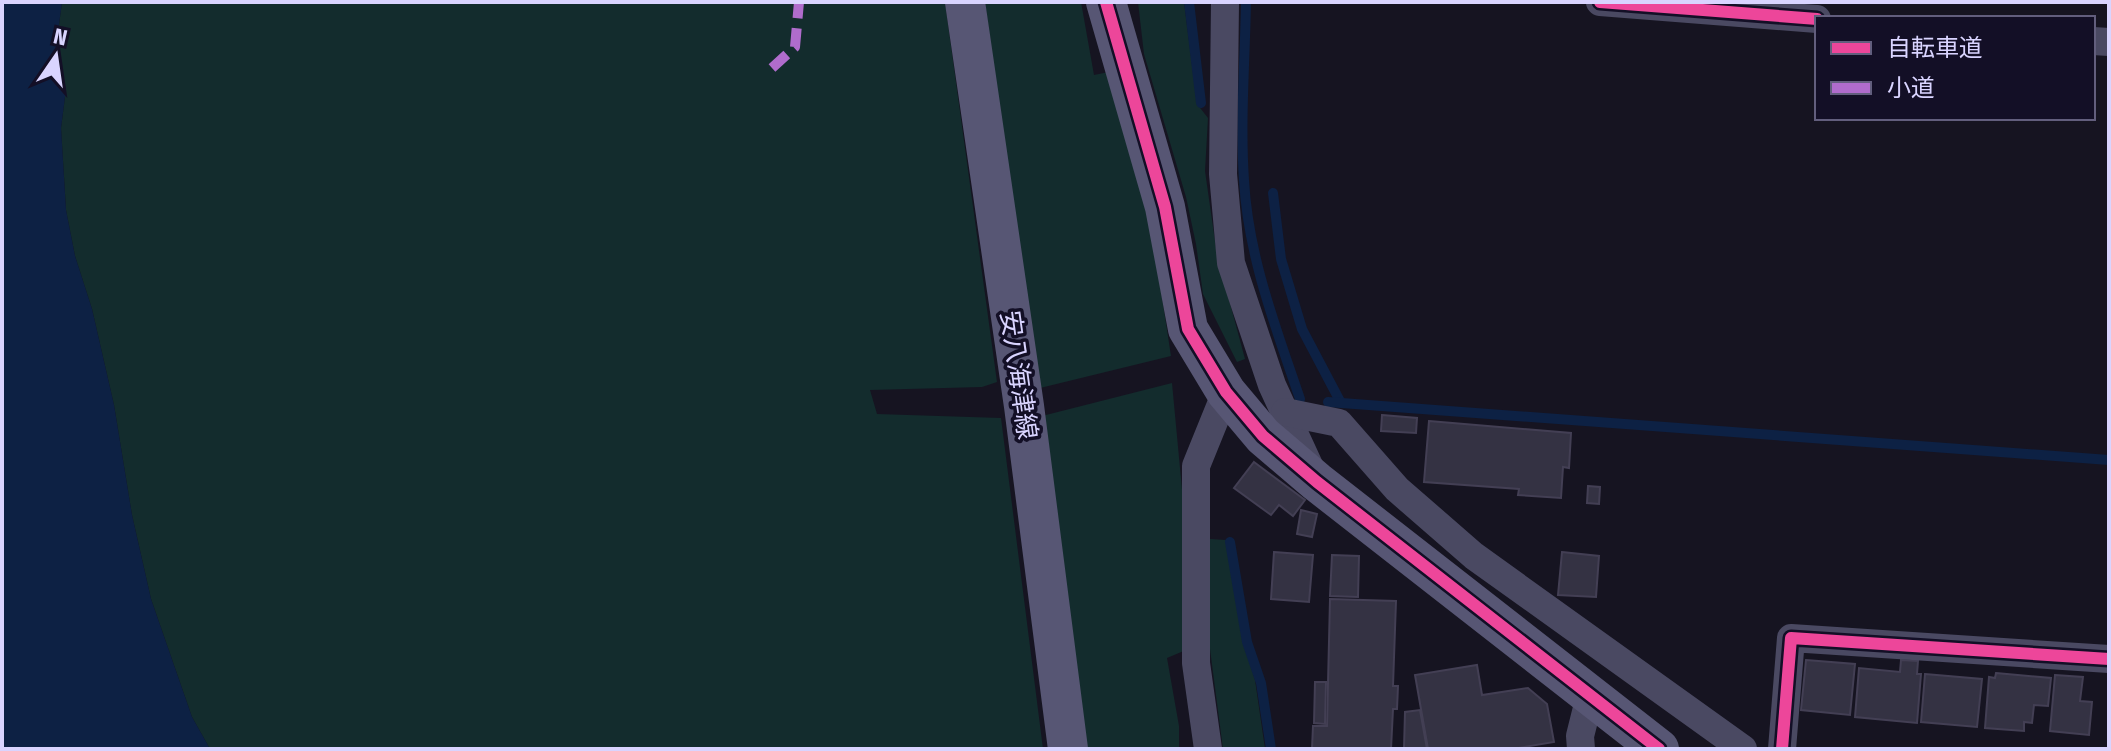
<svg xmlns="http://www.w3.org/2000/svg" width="2111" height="751" font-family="'Fira Sans Condensed','Noto Sans JP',sans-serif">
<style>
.green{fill:#132c2d}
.water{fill:#0d2144}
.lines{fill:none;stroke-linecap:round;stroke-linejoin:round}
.stream{stroke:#0d2144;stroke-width:10}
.building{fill:#343243;stroke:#433f54;stroke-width:2}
.street{stroke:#4a4962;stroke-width:28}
.secondary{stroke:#575674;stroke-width:40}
.quiet{stroke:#b06ccc;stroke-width:10;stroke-dasharray:20 10;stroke-linecap:butt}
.cycleway-casing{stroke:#130f26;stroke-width:17}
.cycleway{stroke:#ed469a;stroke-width:12}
.labels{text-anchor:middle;stroke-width:7;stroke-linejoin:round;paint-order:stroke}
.street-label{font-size:26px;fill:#d9d4ff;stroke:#130f26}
</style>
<rect width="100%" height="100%" fill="#161421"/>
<g class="green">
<path d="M62,2h883l52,380 -15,5 -112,3 7,24 124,4 42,331h-833l-18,-32 -41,-118 -19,-84 -18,-110 -22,-96 -17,-53 -9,-46 -5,-82 5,-39 -11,-34z"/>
<path d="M985,2h96l13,73 15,-3 38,127 24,157 -135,33z"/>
<path d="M1138,2h46l13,102 11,14 -3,53 12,84 28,104 -8,3 -34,-68 -7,-50 -10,-47 -42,-143z"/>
<path d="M1172,383l13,138 1,129 -19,8 12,68v23h-93l-44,-333z"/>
<path d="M1210,539l16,1 17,101 12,39 10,69h-42l-13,-100z"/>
</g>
<path class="water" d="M2,2h60l-7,52 11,35 -5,39 5,82 9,46 17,53 22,96 18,110 19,84 41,118 18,32h-208z"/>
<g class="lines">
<g class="stream">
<path d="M1189,2l12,101"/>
<path d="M1246,2c-1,59 -6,119 -2,178 4,76 32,148 56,219"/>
<path d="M1273,193l8,66 21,70 39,74"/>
<path d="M1328,402l781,58"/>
<path d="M1230,542l17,100 14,41 10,66"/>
</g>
</g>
<g class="building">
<path d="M1382,415l35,3 -1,15 -35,-2z"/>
<path d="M1429,421l142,12 -2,35 -6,-1 -2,31 -43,-3 1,-6 -95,-7z"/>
<path d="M1254,462l51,38 -12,16 -14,-11 -8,10 -37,-27z"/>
<path d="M1588,486l12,1 -1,17 -12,-1z"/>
<path d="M1301,510l16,4 -5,23 -15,-3z"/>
<path d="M1274,552l39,3 -4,47 -38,-3z"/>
<path d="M1562,552l37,4 -3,41 -38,-2z"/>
<path d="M1332,555l27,1 -1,41 -28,-1z"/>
<path d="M1330,599l66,2 -3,85h5l-1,23h-4l-2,40h-79l1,-23h14z"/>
<path d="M1806,660l49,4 -5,51 -49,-5z"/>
<path d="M1901,660l17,1 -1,13h4l-4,49 -62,-6 4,-49 41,4z"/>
<path d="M1477,665l5,30 46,-7 19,16 7,38 -42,7h-84l-13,-74z"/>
<path d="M1996,673l55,5 -3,28 -14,-1 -2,18 -8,-1v9l-39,-3 4,-51 6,1z"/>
<path d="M1925,674l57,5 -5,48 -56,-5z"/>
<path d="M2055,675l28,2 -3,24 12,1 -3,33 -39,-4z"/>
<path d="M1315,682h11l-1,42 -11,-1z"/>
<path d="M1420,710l7,39h-23l1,-37z"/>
</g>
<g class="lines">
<g class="street">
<path d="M1225,2l-2,172 8,89 41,122 41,89"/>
<path d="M1600,2l217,17"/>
<path d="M2093,41l16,1"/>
<path d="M1285,412l54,11 58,66 77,67 269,193"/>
<path d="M1208,749l-12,-86v-197l30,-74"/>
<path d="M1581,749l-1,-13 10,-40"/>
<path d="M1782,749l9,-111 318,21"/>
</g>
<g class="secondary">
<path d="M965,2l59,404 44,343"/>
<path d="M1106,2l59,205 23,122 38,63 37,44 54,46 342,267"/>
</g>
<path class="quiet" d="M772,68l23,-21 4,-45"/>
<g class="cycleway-casing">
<g id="cycleway">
<path d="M1106,2l59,205 23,122 38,63 37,44 54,46 342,267"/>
<path d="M1600,2l217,17"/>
<path d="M1782,749l9,-111 318,21"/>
</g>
</g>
<use href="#cycleway" class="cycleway"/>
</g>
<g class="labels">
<g class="street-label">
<text transform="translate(1019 375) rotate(82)" y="9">安八海津線</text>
</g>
</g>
<rect width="2111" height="751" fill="none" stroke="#d9d4ff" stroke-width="8"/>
<rect x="1815" y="16" width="280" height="104" fill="#130f26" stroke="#625e7d" stroke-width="2"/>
<rect x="1831" y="42" width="40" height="12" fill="#ed469a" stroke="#625e7d" stroke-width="2"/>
<text x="1887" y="56" font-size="24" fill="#d9d4ff">自転車道</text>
<rect x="1831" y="82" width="40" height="12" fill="#b06ccc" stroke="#625e7d" stroke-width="2"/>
<text x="1887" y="96" font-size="24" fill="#d9d4ff">小道</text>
<g transform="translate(56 56) rotate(13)" stroke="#130f26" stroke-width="6" paint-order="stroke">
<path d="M0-6L14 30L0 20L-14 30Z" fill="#d9d4ff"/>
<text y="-12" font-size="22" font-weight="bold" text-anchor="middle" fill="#d9d4ff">N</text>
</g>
</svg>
